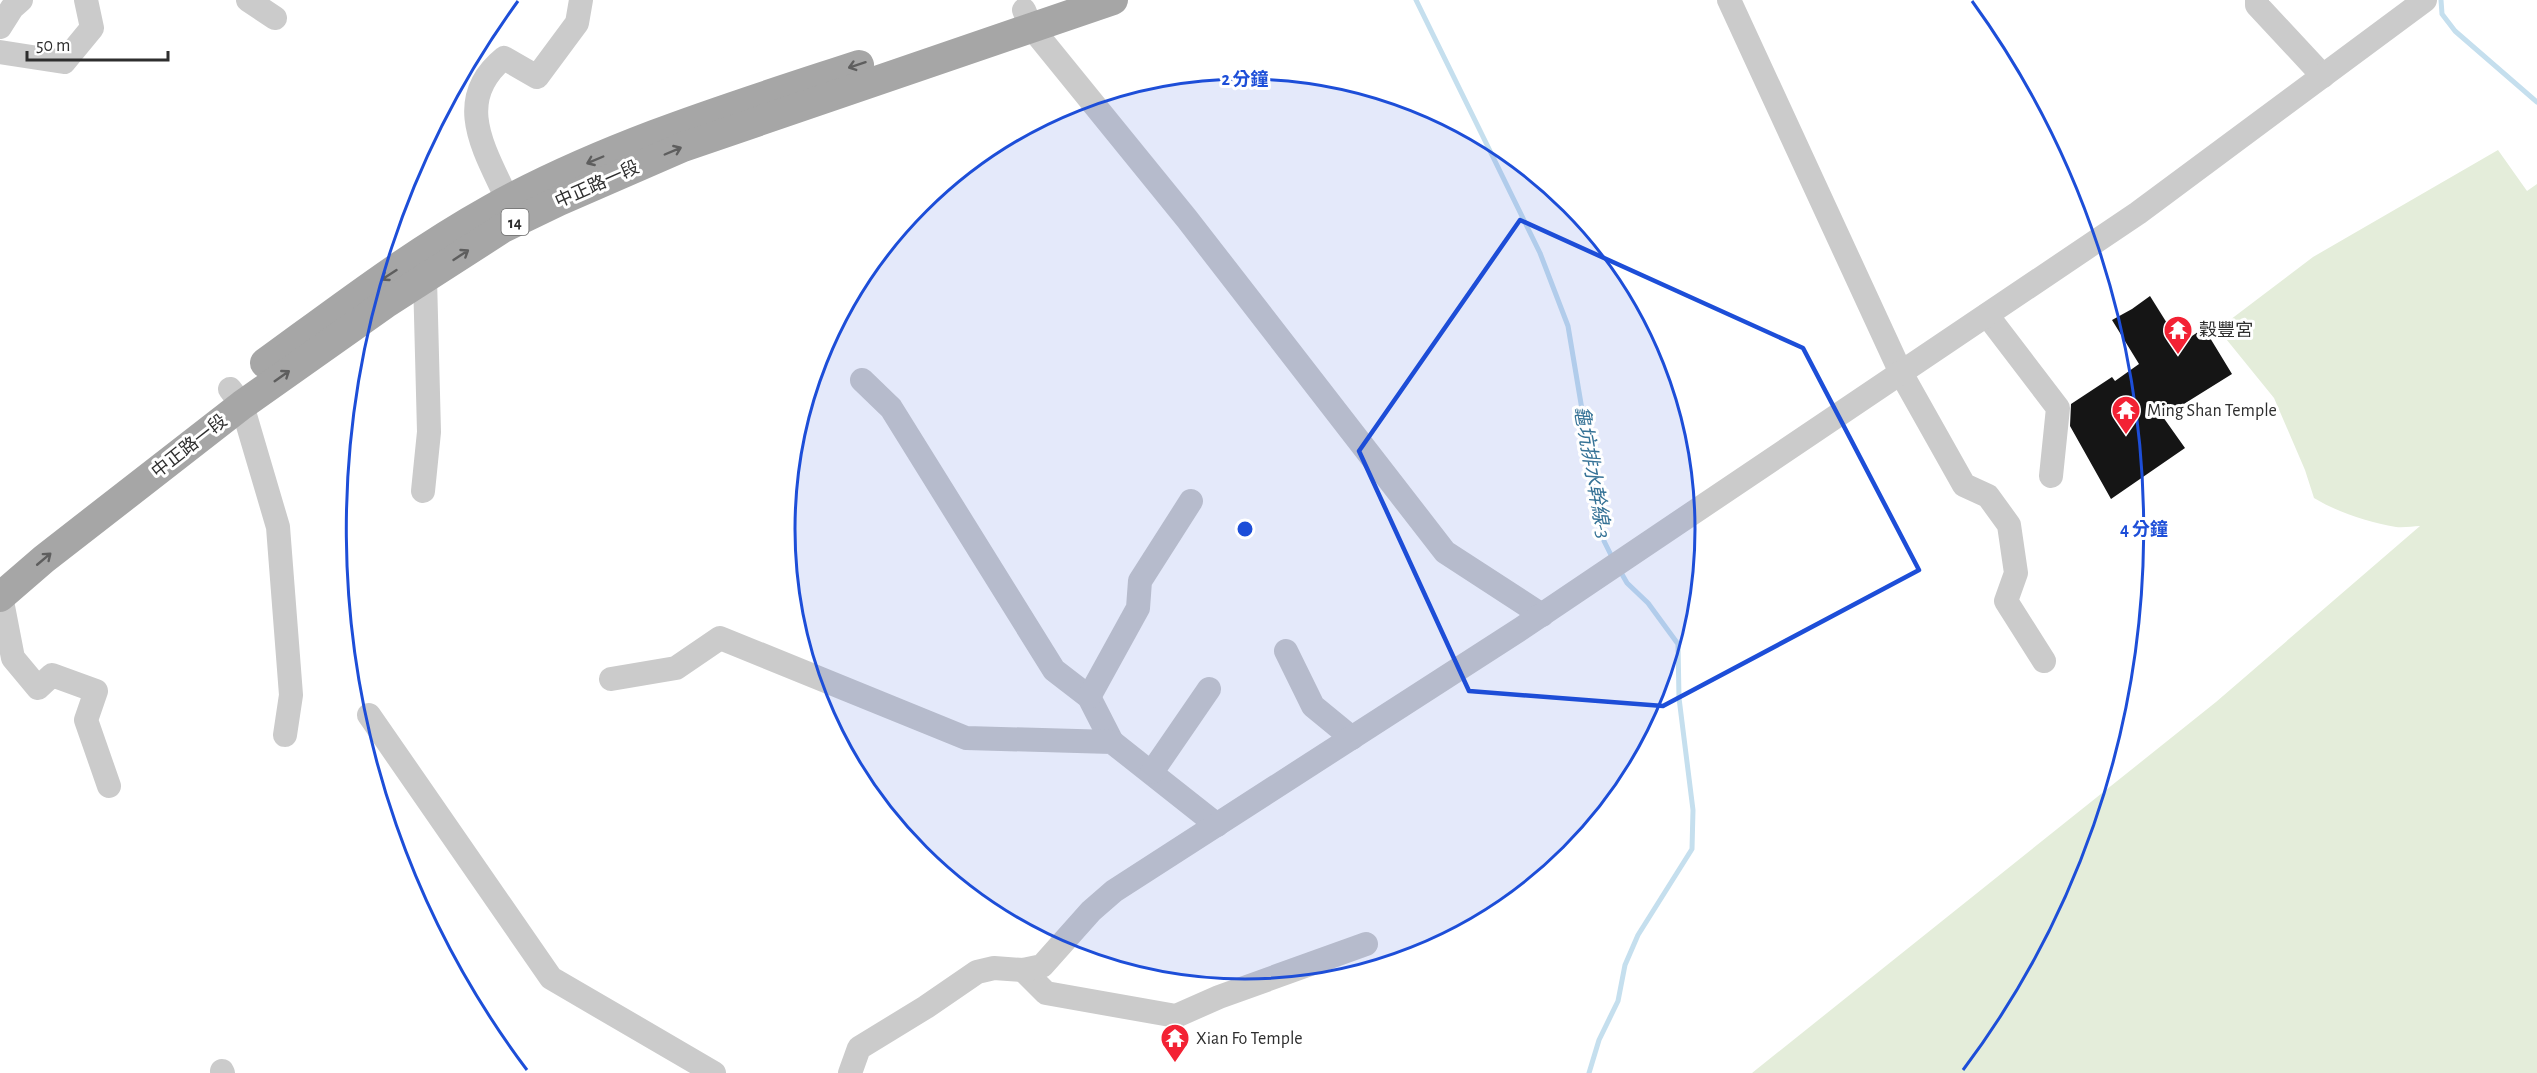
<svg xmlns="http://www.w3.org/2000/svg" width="2537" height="1073" font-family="'Alegreya Sans','Noto Sans TC',sans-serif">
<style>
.green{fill:#e4edda}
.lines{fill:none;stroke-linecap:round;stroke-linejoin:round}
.stream{stroke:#c5dfee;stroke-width:5}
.building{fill:#151515}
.minor{stroke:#cbcbcb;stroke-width:24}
.major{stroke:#a6a6a6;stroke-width:30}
.oneway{stroke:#5e5e5e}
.marked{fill:none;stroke:#1d4ed8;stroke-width:4.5;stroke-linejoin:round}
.ring{fill:none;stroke:#1d4ed8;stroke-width:3}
.labels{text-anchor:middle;stroke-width:6;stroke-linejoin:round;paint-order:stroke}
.shield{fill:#fff;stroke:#6d6d6d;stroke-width:1.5}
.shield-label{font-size:16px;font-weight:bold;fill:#2e2e2e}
.street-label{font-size:18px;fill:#2e2e2e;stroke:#fff}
.poi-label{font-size:18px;fill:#2e2e2e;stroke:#fff;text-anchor:start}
.water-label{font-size:20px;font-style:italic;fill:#357296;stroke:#fff}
.centre{fill:#1d4ed8;stroke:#fff;stroke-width:3}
.ring-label{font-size:18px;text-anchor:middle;font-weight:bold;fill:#1d4ed8;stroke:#fff;stroke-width:6;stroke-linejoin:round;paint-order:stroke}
</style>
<rect width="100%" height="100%" fill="#fff"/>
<path class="green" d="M2498,150l29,41 10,-7v889h-785l464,-371 204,-176c-7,0 -16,2 -24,1 -28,-5 -57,-14 -82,-29l-9,-28 -31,-72 -56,-69 95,-72z"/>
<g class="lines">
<g class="stream">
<path d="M1416,0l124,253 28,73 36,215 9,18"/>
<path d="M2441,0l1,14 13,17 82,71"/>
<path d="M1589,1073l10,-33 19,-39 7,-36 13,-30 54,-86 1,-39 -14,-112 -1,-54 -30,-41 -21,-20 -8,-14"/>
</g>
</g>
<path class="building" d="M2150,296l30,48 24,-16 28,46 -69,43 22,31 -74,51 -41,-73 1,-22 41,-27 3,4 24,-17 -27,-44 20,-11z"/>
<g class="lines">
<g class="minor">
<path d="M248,0l27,18"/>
<path d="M1729,0l172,373 63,112 24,11 21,29 7,48 -10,28 38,60"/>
<path d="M2257,0v5l66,71"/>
<path d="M1024,10l7,17 156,192 258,333 97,63"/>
<path d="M0,27l12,-19 9,-8"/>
<path d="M0,52l64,10 28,-34 -6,-28"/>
<path d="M508,201c-22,-49 -57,-100 -4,-143l33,19 40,-54 4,-23"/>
<path d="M1987,315l71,93 -7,68"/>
<path d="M862,380l29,28 163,262 35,27 23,45"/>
<path d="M230,389l12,16 36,122 13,168 -6,40"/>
<path d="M423,491l6,-59 -4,-154"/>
<path d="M1,596l12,62 25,30 14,-13 44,16 -10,29 23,66"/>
<path d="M1286,651l27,55 39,32"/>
<path d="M611,679l65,-11 44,-30 246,100 146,4 105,83"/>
<path d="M1089,697l49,-89 2,-27 51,-80"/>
<path d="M369,715l182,263 163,95"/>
<path d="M1152,772l57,-83"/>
<path d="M1023,970l23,23 130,23 43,-19 147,-53"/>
<path d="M222,1071l1,2"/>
<path d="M850,1073l9,-25 67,-41 51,-35 17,-4 29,2 19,-4 49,-55 23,-20 408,-263 616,-415 287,-213"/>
</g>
<g class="major">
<path d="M265,363c73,-53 147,-110 226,-154 115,-64 243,-103 368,-144"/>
<path d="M0,597l44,-38 198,-154 143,-101 118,-76 56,-27 124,-54 430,-147"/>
</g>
</g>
<defs><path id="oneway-shaft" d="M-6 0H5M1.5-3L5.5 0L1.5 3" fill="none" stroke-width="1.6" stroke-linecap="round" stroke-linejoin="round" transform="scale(1.5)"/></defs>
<g class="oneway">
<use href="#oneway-shaft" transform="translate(857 65) rotate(162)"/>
<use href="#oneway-shaft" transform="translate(673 151) rotate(-23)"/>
<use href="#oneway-shaft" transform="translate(595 160) rotate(157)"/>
<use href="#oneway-shaft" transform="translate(461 255) rotate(-33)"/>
<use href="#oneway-shaft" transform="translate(389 275) rotate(147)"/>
<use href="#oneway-shaft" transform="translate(282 376) rotate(-35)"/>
<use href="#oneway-shaft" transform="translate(44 559) rotate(-40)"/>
</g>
<path class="marked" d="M1520,220l283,128 116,222 -256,136 -194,-15 -110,-240z"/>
<circle cx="1245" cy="529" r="450" fill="#1d4ed8" fill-opacity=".12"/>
<g class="ring">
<circle cx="1245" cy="529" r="450"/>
<path d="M527 1070A899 899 0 0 1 518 1M1972 1A899 899 0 0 1 1963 1070"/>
</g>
<defs>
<g id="temple-pin" transform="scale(1.5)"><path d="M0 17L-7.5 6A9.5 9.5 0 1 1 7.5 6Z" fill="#f32234" stroke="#fff"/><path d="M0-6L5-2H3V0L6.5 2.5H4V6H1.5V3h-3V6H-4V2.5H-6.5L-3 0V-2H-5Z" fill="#fff"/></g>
</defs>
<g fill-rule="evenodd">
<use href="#temple-pin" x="2178" y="330"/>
<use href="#temple-pin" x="2126" y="410"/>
<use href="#temple-pin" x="1175" y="1038"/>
</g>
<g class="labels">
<rect class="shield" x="501.5" y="209" width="27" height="26" rx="4.5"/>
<g class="shield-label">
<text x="515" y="228">14</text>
</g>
<g class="street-label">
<text transform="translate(597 184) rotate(-24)" y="6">中正路一段</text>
<text transform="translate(189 446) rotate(-38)" y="6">中正路一段</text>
</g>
<g class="poi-label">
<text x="2199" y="336">穀豐宮</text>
<text x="2147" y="416">Ming Shan Temple</text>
<text x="1196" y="1044">Xian Fo Temple</text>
</g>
<g class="water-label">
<text transform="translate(1593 472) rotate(80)" y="7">龜坑排水幹線-3</text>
</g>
</g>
<circle cx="1245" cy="529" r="9" class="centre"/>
<g class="ring-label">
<text x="1245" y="85">2 分鐘</text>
<text x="2144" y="535">4 分鐘</text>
</g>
<path d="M27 51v9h141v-9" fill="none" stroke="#2e2e2e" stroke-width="3"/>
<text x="36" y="51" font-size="18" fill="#2e2e2e" stroke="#ffffff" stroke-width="4.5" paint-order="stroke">50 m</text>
</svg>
